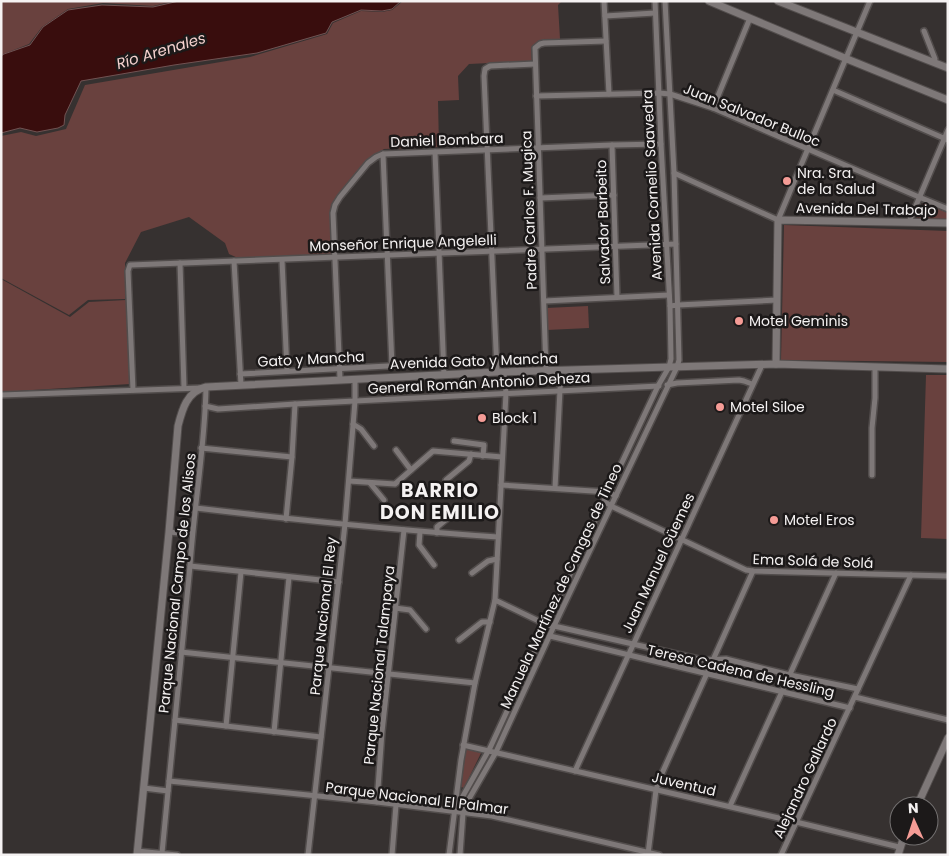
<svg xmlns="http://www.w3.org/2000/svg" width="949" height="856" font-family="Poppins,sans-serif">
<style>
.green{fill:#69413e}
.water{fill:#390d0d;stroke:#715252}
.lines{fill:none;stroke-linecap:round;stroke-linejoin:round}
.street-casing{stroke:#524d4c;stroke-width:8}
.secondary-casing{stroke:#524d4c;stroke-width:9}
.street{stroke:#7e7878;stroke-width:5}
.secondary{stroke:#7e7878;stroke-width:7}
.poi-dot{fill:#f59c96;stroke:#1c1919;stroke-width:2}
.labels{text-anchor:middle;stroke-width:5;stroke-linejoin:round;paint-order:stroke}
.street-label{font-size:14px;fill:#f5f2f2;stroke:#1c1919}
.poi-label{font-size:14px;fill:#f5f2f2;stroke:#1c1919;text-anchor:start}
.water-label{font-size:15px;font-style:italic;fill:#f4d1ce;stroke:#1c1919}
.district-label{font-size:19px;font-weight:bold;letter-spacing:1px;fill:#f5f2f2;stroke:#1c1919}
</style>
<rect width="100%" height="100%" fill="#363130"/>
<g class="green">
<path d="M1,1h173l-21,5 -50,-3 -35,6 -26,18 -13,17 -28,11z"/>
<path d="M403,1h159l-4,4 2,34 -18,1 -11,8 1,13 -63,3 -11,12 1,24 -21,1 1,46 -55,2 -18,11 -34,43 -2,11 2,41 -94,3 -9,-4 -4,-11 -36,-26 -48,15 -16,31v36l-37,1 -19,15 -68,-37v-142l20,-4 15,4 30,-7 19,-44 165,-28 77,-23 6,-11 28,-12 21,1 10,-2z"/>
<path d="M923,203l25,10v7l-32,-1z"/>
<path d="M784,225l164,6v131l-167,-2z"/>
<path d="M1,279l69,38 19,-15 37,-2 4,84 -129,8z"/>
<path d="M588,306l1,22 -42,2 -1,-22z"/>
<path d="M926,375h22v164l-27,-1z"/>
<path d="M466,749l15,4 -17,35 -3,-1z"/>
</g>
<path class="water" d="M179,1h222l-9,8 -10,2 -21,-1 -29,12 -6,11 -69,20 -83,12 -93,16 -16,34 -1,10 -6,3 -21,4 -17,-4 -19,5v-77l3,-2 26,-9 13,-18 25,-17 34,-5 51,2z"/>
<g class="lines">
<g class="street-casing">
<g id="street">
<path d="M604,1l5,93"/>
<path d="M605,16l50,-3"/>
<path d="M924,31l11,28 -1,3"/>
<path d="M833,90l115,50"/>
<path d="M536,96l123,-3 11,1 43,14 206,89 29,12"/>
<path d="M713,108l37,-90"/>
<path d="M612,145l5,152"/>
<path d="M435,152l9,223"/>
<path d="M383,154l9,212"/>
<path d="M674,173l104,47 92,-219"/>
<path d="M540,198l74,-3"/>
<path d="M909,222l39,-92"/>
<path d="M282,260l5,111"/>
<path d="M234,261l7,124"/>
<path d="M180,263l4,125"/>
<path d="M544,301l125,-6"/>
<path d="M670,306l8,-1 99,-5"/>
<path d="M546,370l-11,-322 5,-4 4,-1 62,-2"/>
<path d="M497,372l-13,-296 1,-7 5,-3 45,-2"/>
<path d="M240,374l203,-11"/>
<path d="M340,379l-7,-166 2,-8 5,-8 28,-34 8,-6 7,-3 229,-9 49,-1"/>
<path d="M667,385l10,-2 62,-3 5,1 8,3"/>
<path d="M133,390l-5,-119 2,-6 546,-21"/>
<path d="M1,395l200,-7"/>
<path d="M205,406l13,3 77,-5 364,-18"/>
<path d="M353,424l8,5 13,17"/>
<path d="M454,441l30,4 -1,11"/>
<path d="M201,448l91,9"/>
<path d="M396,450l15,20"/>
<path d="M872,475v-47l3,-30v-31"/>
<path d="M446,480l23,-19 2,-7"/>
<path d="M349,481l46,3 38,-33 69,6"/>
<path d="M370,483l14,17"/>
<path d="M501,485l107,7 8,4"/>
<path d="M555,488l6,-118"/>
<path d="M604,501l7,5 135,64 7,1 195,5"/>
<path d="M196,508c101,12 201,22 302,29"/>
<path d="M286,519l6,-62 3,-53"/>
<path d="M169,532l23,2"/>
<path d="M420,532l-1,13 15,20"/>
<path d="M437,533v-6l23,-19"/>
<path d="M190,566l149,16"/>
<path d="M472,573l16,-12 9,-2"/>
<path d="M495,600l52,25 7,1 149,34 23,-1 64,16 68,14"/>
<path d="M395,608l15,2 16,19"/>
<path d="M550,636l300,72"/>
<path d="M459,640l23,-18h8"/>
<path d="M181,652l294,31"/>
<path d="M855,697l93,23"/>
<path d="M175,720l146,17"/>
<path d="M226,726l15,-154"/>
<path d="M274,732l15,-155"/>
<path d="M463,745l333,77 103,25"/>
<path d="M575,771l187,-406"/>
<path d="M169,781l208,21 115,14 167,39"/>
<path d="M144,788l24,3"/>
<path d="M377,802l5,-70 22,-202"/>
<path d="M730,806l106,-233"/>
<path d="M454,812l36,-64 118,-256 50,-106 11,-19 2,-8 -1,-53 -9,-162 -6,-143"/>
<path d="M137,851l40,4"/>
<path d="M162,853l28,-287c4,-60 15,-119 16,-179"/>
<path d="M648,854l8,-64 3,-10 94,-209"/>
<path d="M308,855l37,-331 10,-123v-22"/>
<path d="M392,855l4,-50"/>
<path d="M449,855l12,-95 14,-77 20,-83 11,-207 -2,-21"/>
<path d="M460,855l3,-42 3,-9 30,-52 58,-126 123,-259 2,-7 -5,-187 -9,-172"/>
<path d="M781,855l130,-280"/>
</g>
</g>
<g class="secondary-casing">
<g id="secondary">
<path d="M709,1l138,58 101,41"/>
<path d="M778,1l170,67"/>
<path d="M776,364l2,-144 170,3"/>
<path d="M917,806l31,-68"/>
<path d="M137,855l32,-323 9,-106c4,-16 9,-35 28,-39l291,-15 279,-8 172,5"/>
<path d="M898,855l6,-19"/>
</g>
</g>
<use href="#street" class="street"/>
<use href="#secondary" class="secondary"/>
</g>
<g class="poi-dot">
<circle cx="787" cy="181" r="5"/>
<circle cx="739" cy="321" r="5"/>
<circle cx="720" cy="407" r="5"/>
<circle cx="482" cy="418" r="5"/>
<circle cx="774" cy="520" r="5"/>
</g>
<g class="labels">
<g class="street-label">
<text transform="translate(752 115) rotate(22)" y="5">Juan Salvador Bulloc</text>
<text transform="translate(447 140) rotate(-2)" y="5">Daniel Bombara</text>
<text transform="translate(652 185) rotate(-93)" y="5">Avenida Cornelio Saavedra</text>
<text transform="translate(866 209) rotate(1)" y="5">Avenida Del Trabajo</text>
<text transform="translate(529 210) rotate(-92)" y="5">Padre Carlos F. Mugica</text>
<text transform="translate(603 222) rotate(-92)" y="5">Salvador Barbeito</text>
<text transform="translate(403 243) rotate(-2)" y="5">Monseñor Enrique Angelelli</text>
<text transform="translate(311 359) rotate(-3)" y="5">Gato y Mancha</text>
<text transform="translate(474 361) rotate(-2)" y="5">Avenida Gato y Mancha</text>
<text transform="translate(479 383) rotate(-3)" y="5">General Román Antonio Deheza</text>
<text transform="translate(813 561) rotate(2)" y="5">Ema Solá de Solá</text>
<text transform="translate(658 563) rotate(-65)" y="5">Juan Manuel Güemes</text>
<text transform="translate(177 583) rotate(-84)" y="5">Parque Nacional Campo de los Alisos</text>
<text transform="translate(561 586) rotate(-65)" y="5">Manuela Martínez de Cangas de Tineo</text>
<text transform="translate(323 616) rotate(-84)" y="5">Parque Nacional El Rey</text>
<text transform="translate(379 665) rotate(-84)" y="5">Parque Nacional Talampaya</text>
<text transform="translate(741 671) rotate(13)" y="5">Teresa Cadena de Hessling</text>
<text transform="translate(805 778) rotate(-65)" y="5">Alejandro Gallardo</text>
<text transform="translate(684 784) rotate(13)" y="5">Juventud</text>
<text transform="translate(417 798) rotate(7)" y="5">Parque Nacional El Palmar</text>
</g>
<g class="poi-label">
<text x="797" y="178">Nra. Sra.<tspan x="797" dy="16">de la Salud</tspan></text>
<text x="749" y="326">Motel Geminis</text>
<text x="730" y="412">Motel Siloe</text>
<text x="492" y="423">Block 1</text>
<text x="784" y="525">Motel Eros</text>
</g>
<g class="water-label">
<text transform="translate(161 51) rotate(-17)" y="5">Río Arenales</text>
</g>
<g class="district-label">
<text x="440" y="497">BARRIO<tspan x="440" dy="22">DON EMILIO</tspan></text>
</g>
</g>
<rect width="949" height="856" fill="none" stroke="#f5f2f2" stroke-width="5"/>
<g transform="translate(914 821) rotate(357)"><circle r="24" fill="#1c1919" stroke="#737070"/>
<path d="M0-4L9 19L0 12L-9 19Z" fill="#f59c96"/>
<text y="-8" font-size="14" font-weight="bold" text-anchor="middle" fill="#f5f2f2">N</text>
</g>
</svg>
